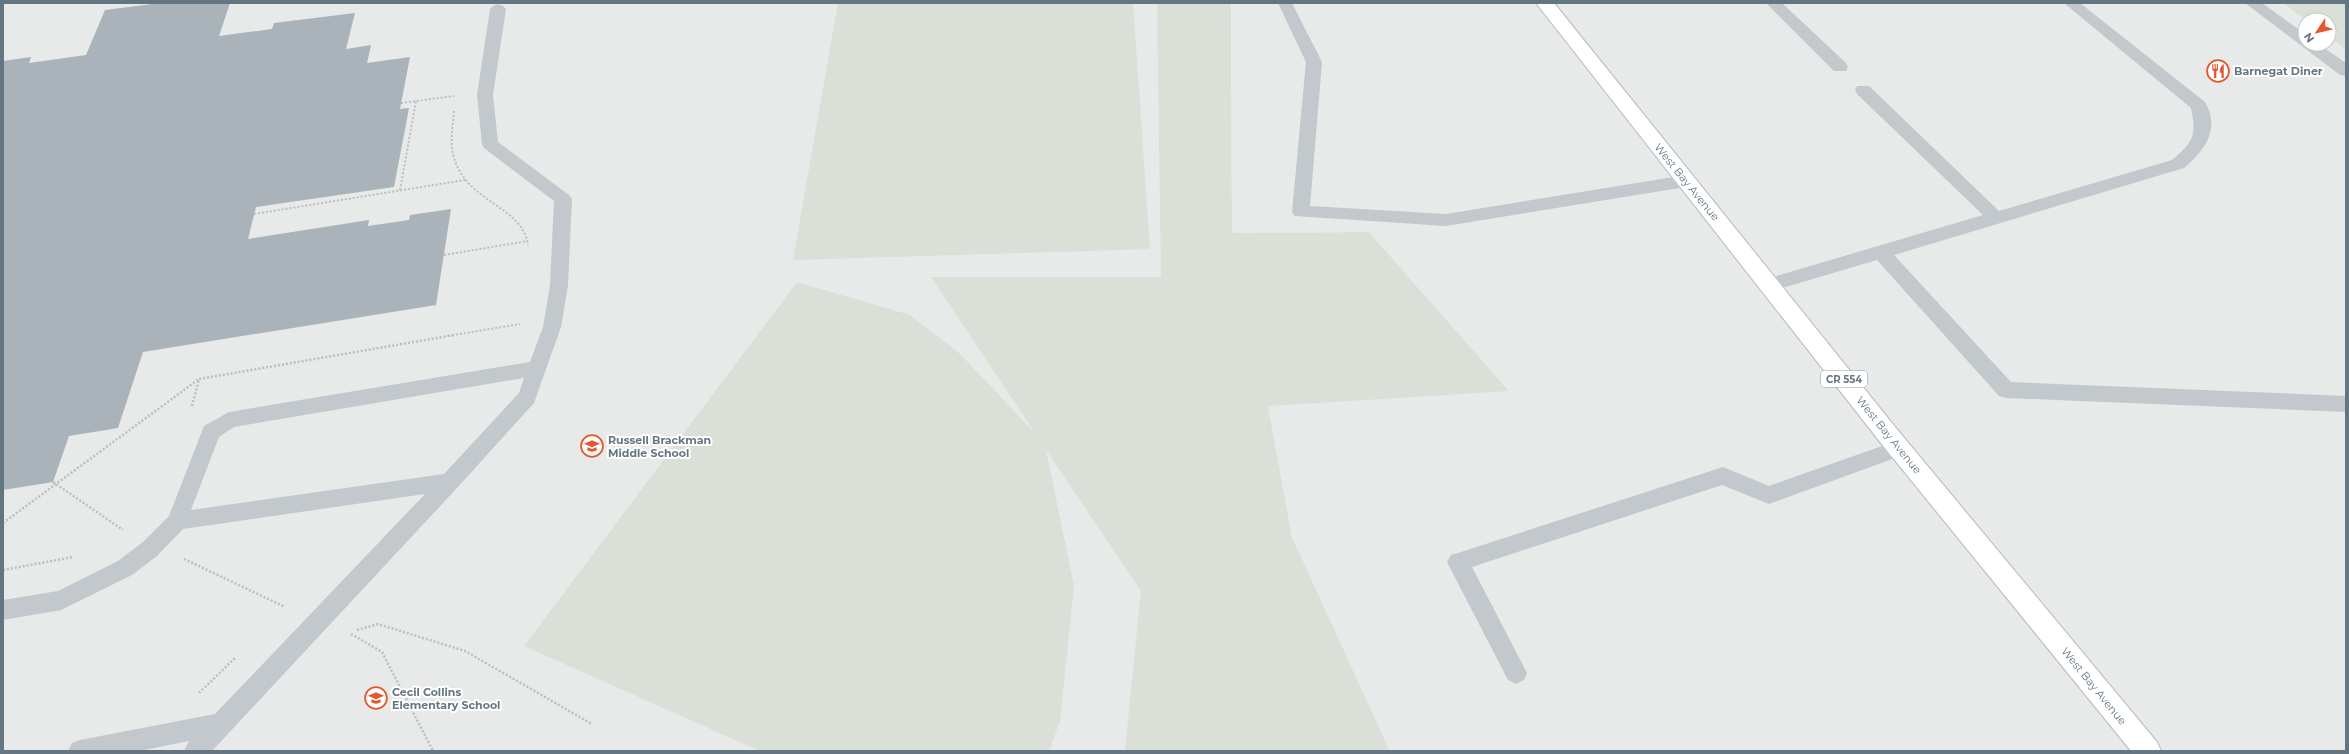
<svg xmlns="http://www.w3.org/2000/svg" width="2349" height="754" font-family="Montserrat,sans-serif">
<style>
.built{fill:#e8e9e9}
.green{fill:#dadfd7}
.building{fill:#aab3b9}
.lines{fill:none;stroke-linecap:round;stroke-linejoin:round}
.primary-casing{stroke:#b5babe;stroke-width:2}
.path-far1{stroke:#bbbfc2;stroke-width:2;stroke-dasharray:2 2;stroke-linecap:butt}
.path{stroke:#bbbfc2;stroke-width:2.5;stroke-dasharray:2 2;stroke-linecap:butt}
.service{fill:#c3c8cc;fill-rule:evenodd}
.primary{fill:#fff;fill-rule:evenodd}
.labels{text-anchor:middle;stroke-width:4;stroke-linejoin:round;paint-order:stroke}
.shield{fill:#fff;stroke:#939fa8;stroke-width:1}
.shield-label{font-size:10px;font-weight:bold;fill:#657683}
.poi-label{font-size:11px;font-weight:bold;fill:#657683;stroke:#fff;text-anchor:start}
.street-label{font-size:11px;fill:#657683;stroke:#fff}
</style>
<rect width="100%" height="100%" fill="#fafaf8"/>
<g class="built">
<path d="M3,3h1179l-50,748h-1129z"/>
<path d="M1231,3h1052l23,17 -1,24h24v-7l17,13v701h-956l-98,-214 -24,-131 240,-16 -139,-158 -137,1z"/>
</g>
<g class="green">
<path d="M838,3h295l17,246 -357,11z"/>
<path d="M1157,3h74l1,230 137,-1 140,159 -241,15 24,131 98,214h-265l16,-160 -95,-141 28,136 -14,135 -11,30h-289l-236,-105 273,-364 113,33 49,38 76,80 -104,-156h230z"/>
<path d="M2283,3h63v47l-17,-13v-17h-23z"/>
</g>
<path class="building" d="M161,3h69l-11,33 53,-7 2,-6 81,-10 -9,36 25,-4 -4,18 43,-6 -10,52 9,-1 -15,79 -138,20 -8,32 121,-19 -1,6 41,-6 1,-5 41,-6 -15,96 -293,47 -25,76 -49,8 -16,46 -50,8v-429l28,-4 -2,6 57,-8 19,-45z"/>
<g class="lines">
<g class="primary-casing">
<path id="primary" d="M1536,3h18l342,425 261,314 4,9h-30l-251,-309z"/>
</g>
<g class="path-far1">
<path d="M401,103l53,-7"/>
<path d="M454,111c-1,14 -4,29 -1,43 11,49 70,51 75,91"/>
<path d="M400,190l16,-89"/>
<path d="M254,214l211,-34"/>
<path d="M444,255l84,-14"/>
<path d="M448,336l72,-12"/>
</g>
<g class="path">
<path d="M192,406l7,-27 255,-44"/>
<path d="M53,482l70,48"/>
<path d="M3,523l196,-144"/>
<path d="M184,559l101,48"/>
<path d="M3,570l70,-13"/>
<path d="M357,630l21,-6 87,27 127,73"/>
<path d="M351,634l31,18 51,99"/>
<path d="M199,693l37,-36"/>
</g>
<g class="service">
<path d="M1278,3h14l30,59 -12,144 136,8 240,-39 6,2 2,4 -2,4 -6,2 -240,39 -151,-10 -3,-4 14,-150z"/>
<path d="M1766,3h16l64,60 2,4 -2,4h-12z"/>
<path d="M2064,3h16l125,99c16,28 -1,49 -21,66l-290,87 117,127 335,14v16l-340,-14 -7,-2 -122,-136 -108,32 -6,-2 -3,-5 3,-5 220,-65 -126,-121 -2,-4 2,-4h12l130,125 173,-51c21,-18 25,-24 19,-52z"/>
<path d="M2245,3h17l43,31v10h13l28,19v13l-6,-1z"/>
<path d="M498,4l5,2 3,3 -13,86 5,47 71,53 3,4 -4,86 -7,42 -27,76 -77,85 -245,263h-28l5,-10 -50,10h-71l4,-8 8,-3 135,-26 210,-220 -242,35 -26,27 -25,19 -71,35 -58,10v-20l55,-9 60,-30 25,-19 26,-26 35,-90 25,-14 301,-50 13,-35 7,-42 4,-84 -70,-53 -2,-4 -5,-49 13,-86 3,-3zM524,378l-5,15 -75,81 -253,36 28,-73 15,-10z"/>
<path d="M1899,440l7,2 3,6 -3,6 -137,50 -47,-19 -250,82 55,106 -3,7 -8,4 -8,-4 -61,-118 4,-7 7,-2 265,-86 46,19z"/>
</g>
<use href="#primary" class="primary"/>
</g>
<defs>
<g id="restaurant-ring" transform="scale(1.15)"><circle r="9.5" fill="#fff" stroke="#e4572e" stroke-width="1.5"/><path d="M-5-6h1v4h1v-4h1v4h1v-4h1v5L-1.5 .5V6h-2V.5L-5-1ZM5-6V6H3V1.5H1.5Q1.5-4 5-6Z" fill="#e4572e"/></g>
<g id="school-ring" transform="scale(1.15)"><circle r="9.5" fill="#fff" stroke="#e4572e" stroke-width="1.5"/><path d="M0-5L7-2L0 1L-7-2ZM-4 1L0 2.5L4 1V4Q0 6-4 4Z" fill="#e4572e"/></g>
</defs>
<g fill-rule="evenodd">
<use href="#restaurant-ring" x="2218" y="71"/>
<use href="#school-ring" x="592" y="446"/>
<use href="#school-ring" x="376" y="698"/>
</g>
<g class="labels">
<rect class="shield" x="1821" y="371" width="46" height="16" rx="3"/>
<g class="shield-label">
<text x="1844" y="383">CR 554</text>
</g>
<g class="poi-label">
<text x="2234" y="75">Barnegat Diner</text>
<text x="608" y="444">Russell Brackman<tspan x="608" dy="13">Middle School</tspan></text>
<text x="392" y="696">Cecil Collins<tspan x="392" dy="13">Elementary School</tspan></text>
</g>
<g class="street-label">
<text transform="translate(1687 182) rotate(51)" y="4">West Bay Avenue</text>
<text transform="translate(1889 435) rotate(51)" y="4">West Bay Avenue</text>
<text transform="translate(2094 686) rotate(51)" y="4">West Bay Avenue</text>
</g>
</g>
<rect width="2349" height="754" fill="none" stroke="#657683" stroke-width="8"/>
<g transform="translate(2317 32) rotate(235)"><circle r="19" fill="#ffffff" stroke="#c1c8cd"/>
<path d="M0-3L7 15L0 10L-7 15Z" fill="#e4572e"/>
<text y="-6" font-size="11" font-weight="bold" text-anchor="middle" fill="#657683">N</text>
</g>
</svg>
